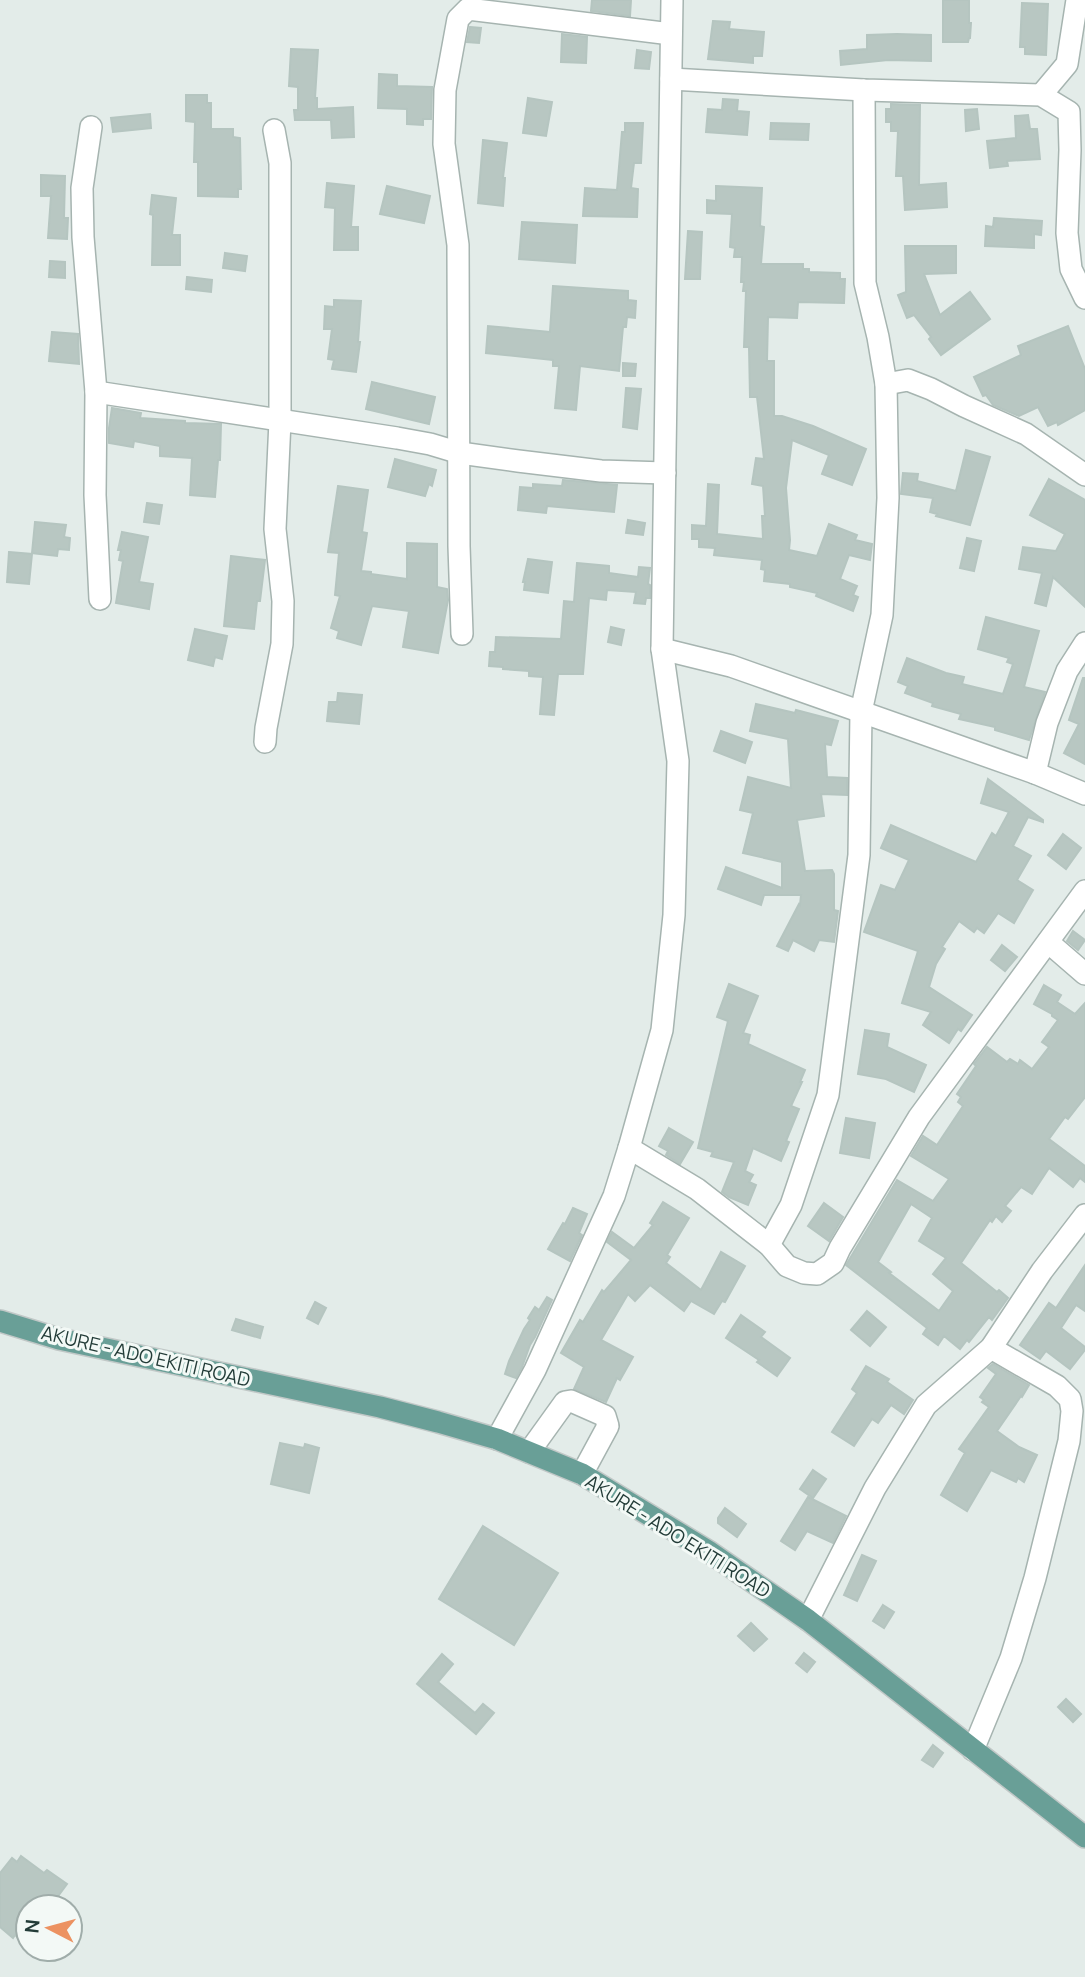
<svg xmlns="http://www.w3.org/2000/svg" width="1085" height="1977" font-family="Manrope,sans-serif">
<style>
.building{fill:#b8c7c2;stroke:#b5c5c0;stroke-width:2;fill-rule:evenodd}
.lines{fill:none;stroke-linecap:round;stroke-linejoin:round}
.minor-casing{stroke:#a6b4b0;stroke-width:24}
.major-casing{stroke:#c1c8c7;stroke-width:24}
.minor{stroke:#fff;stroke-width:21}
.major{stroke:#699f97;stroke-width:21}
.labels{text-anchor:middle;stroke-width:6;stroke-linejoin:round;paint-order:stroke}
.street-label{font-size:19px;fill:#233c38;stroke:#f3f9f6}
</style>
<rect width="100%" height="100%" fill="#e3ece9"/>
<g class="building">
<path d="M592,0h39l-1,16 -39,-5z"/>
<path d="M943,0h26v23h2l-1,15h-1l-1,4h-25z"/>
<path d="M1022,3l26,1 -2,51 -21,-1v-7h-5z"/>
<path d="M713,21l17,1 -1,7 35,3 -2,24h-9v7l-45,-4z"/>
<path d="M470,27l11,1 -2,15 -12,-1z"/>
<path d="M562,34l25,3 -1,26 -25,-1z"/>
<path d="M897,34l34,1v26l-43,-1 -47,5 -1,-14 27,-2v-14z"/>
<path d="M291,49l27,1 -3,48h2v11l36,-2 1,30 -22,1 -1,-18h-36l-1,-10h4v-23l-9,-1z"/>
<path d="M637,50l14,2 -2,17 -14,-1z"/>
<path d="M379,74l18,1v11l35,1 -1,32h-8v6l-16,-1v-15l-29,-1z"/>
<path d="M186,95h21v8h4v26h22v8l7,1 1,51h-3v8l-40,-1v-34h-4l1,-40 -9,-1z"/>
<path d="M528,98l24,4 -6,34 -23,-3z"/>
<path d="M723,99l15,1 -1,11 12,1 -2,23 -41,-3 2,-23 14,1z"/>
<path d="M891,104l29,1 -1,80 27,-2 1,24 -42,3 -2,-34h-7l2,-45h-7v-9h-5v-13h5z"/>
<path d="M977,109l2,20 -13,2 -1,-21z"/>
<path d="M150,114l1,14 -38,4 -2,-14z"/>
<path d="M1028,115l2,14h7l3,30 -33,2 1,5 -18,2 -3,-27 29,-3 -1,-22z"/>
<path d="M625,123h18l-2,40h-7l-3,25 7,1 -1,28 -54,-1 2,-28 32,2 5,-58h3z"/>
<path d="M771,123l38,1 -1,16 -38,-1z"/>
<path d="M483,140l24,3 -4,35h2l-2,28 -25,-3z"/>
<path d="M41,175l24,1 -1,42h4l-1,21 -19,-1 3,-42h-10z"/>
<path d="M327,183l27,3 -3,41h7v23h-24l1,-42 -10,-1z"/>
<path d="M387,186l43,10 -6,27 -44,-9z"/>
<path d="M716,186l46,2 -2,38 4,1 -3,37h42v5h6v3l31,1v6h5l-1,24 -46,-1 -1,16 -29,-1 -1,44h7v55h8l31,10 53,23 -14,36 -30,-11 7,-19 -37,-15 -6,48 4,52 -1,10 28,6 12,-32 28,11 -2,5 17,4 -2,16 -21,-5 -9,24 17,7 -4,9 5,2 -5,14 -37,-15 1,-3 -27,-6v-3l-26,-3 1,-11 -4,-1 1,-9 -48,-5 1,-7 -16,-1v-8h-7v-14l14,1 2,-42 11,1 -2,49 46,5 -1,-23h3l-2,-30 -11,-2 4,-26 8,1 -7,-62h-7l-1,-50h-5l2,-56h-3l1,-9h-3l1,-25h-8l1,-9 -5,-1 2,-33 -25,-1v-13l9,1z"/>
<path d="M152,195l24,3 -4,37h8v30h-28l1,-50 -3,-1z"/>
<path d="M994,218l48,3 -1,14 -7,-1v14l-49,-2 1,-20 7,1z"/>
<path d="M522,222l55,3 -2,38 -56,-4z"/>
<path d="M688,231l14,1 -2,47h-15z"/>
<path d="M905,246h51v27l-32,1 16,41 30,-23 20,27 -49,36 -12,-16 2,-2 -17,-22 -7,3 -9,-23 8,-3z"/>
<path d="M225,253l22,3 -2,15 -22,-3z"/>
<path d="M50,261l15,1v16l-16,-1z"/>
<path d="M187,277l25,3 -1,12 -25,-3z"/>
<path d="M553,286l75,5v9l8,1 -1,17 -8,-1 -1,10h-3l-4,44 -39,-5 -4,44 -21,-2 4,-42h-6v-6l-67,-7 2,-27 62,6z"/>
<path d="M334,300l27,1 -3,41h2l-4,30 -24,-3 2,-9 -6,-1 4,-30h-8l1,-23 9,1z"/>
<path d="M1068,326l17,43v41l-27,15 -1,-3 -9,4 -10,-19 -19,9 -26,-11 -7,-10 -3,1 -9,-19 47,-22 -3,-9z"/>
<path d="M52,332l26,2 1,30 -30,-3z"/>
<path d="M623,363l13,1 -1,12h-12z"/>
<path d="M372,382l63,15 -6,27 -63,-15z"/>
<path d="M626,388l15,1 -4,40 -14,-2z"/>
<path d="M112,408l29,5 -1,5 45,3v2l36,1 -1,36h-2l-3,37 -25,-2 2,-37 -32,-2v-10l-26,-5 -1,6 -24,-4v-15z"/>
<path d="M966,450l24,7 -20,68 -34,-9 1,-2 -7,-2 3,-14 -32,-4 2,-21 15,1 -1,7 39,10z"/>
<path d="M395,459l41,11 -4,16 -3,-2 -4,12 -37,-9z"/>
<path d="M1049,479l36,21v107l-32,-30 -7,29 -11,-3 7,-30 -23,-4 4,-22 33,4 9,-17 -35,-19z"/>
<path d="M563,480l54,5 -3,27 -67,-6 -1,7 -28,-3 2,-23 13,1v-4l29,2z"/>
<path d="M338,486l30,4 -6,42 5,1 -6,38 10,1v2l36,5v-36l30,1v43l10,2 1,11 -10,53 -35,-6 6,-36 -37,-5 -11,39 -24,-7 2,-7 -8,-3 9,-32 -5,-1 4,-42 -11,-1z"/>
<path d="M147,503l15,2 -3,19 -15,-2z"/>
<path d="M628,520l17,3 -2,12 -17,-2z"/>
<path d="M35,522l31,3 -2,12 6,1 -1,12 -11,-1 -1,7 -25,-3z"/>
<path d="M122,532l26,5 -9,45 14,2 -4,25 -33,-6 7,-42 -4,-1 2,-10h-3z"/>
<path d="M967,538l14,3 -7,30 -14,-3z"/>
<path d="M9,552l23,2 -3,30 -22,-2z"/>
<path d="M231,556l34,4 -5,41h-3l-3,28 -30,-3z"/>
<path d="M528,559l24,3 -4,31 -24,-3 1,-8h-2z"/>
<path d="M577,563l32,3v7l29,4 1,-10 11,1 -2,16 2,1v13h-4l-1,6 -11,-1 2,-11 -29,-2 -1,10 -17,-2 -6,76h-25l-4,41 -14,-1 3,-37 -14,-1v-5l-26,-2v-2l-14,-1 1,-14h5l1,-15 65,2 3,-38 10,1z"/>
<path d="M986,617l53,14 -15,56 21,5 -16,48 -34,-10v-3l-36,-8 2,-5 -29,-8 1,-3 -28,-10 3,-7 -10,-4 9,-24 39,15 18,4 -2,7 41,10 10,-30 -6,-2 2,-4 -31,-9z"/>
<path d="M611,627l13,3 -3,15 -13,-3z"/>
<path d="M195,629l32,7 -5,23 -7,-2 -2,9 -25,-6z"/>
<path d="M1083,678h2v86l-21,-11 15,-29 -10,-4z"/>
<path d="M338,693l24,2 -3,29 -32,-3 2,-19h8z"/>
<path d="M756,704l39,9 1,-3 42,11 -7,24 -6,-1 2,33 20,1v17l-26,-1 3,22 -27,4 8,51 27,-1 2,4v36l4,1 -4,31 -15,-2 -5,11 -21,-11 -5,11 -11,-5 22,-42 1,1 1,-10h-37l-3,10 -43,-16 8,-22 56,21v-26l-39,-9 10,-40 -13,-3 8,-33 43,11 -3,-49 -38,-8z"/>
<path d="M721,731l31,11 -7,21 -31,-12z"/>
<path d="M988,779l55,41v2l-15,-5 -15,29 18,10 -14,24 16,10 -19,33 -16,-10 -14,20 -7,-5 -3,4 -15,-11 -17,26 3,2 -9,15 -7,23 43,28 -11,16 -3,-2 -9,14 -26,-18 8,-13 -29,-9 16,-52 -54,-19 17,-47 14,5 14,-30 -28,-12 10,-23 85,37 16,-29 4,3 13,-24 -28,-9z"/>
<path d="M1063,834l18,14 -15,21 -18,-14z"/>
<path d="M1073,931l12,9 -7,10 -11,-9z"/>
<path d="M1002,945l15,12 -12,14 -14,-11z"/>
<path d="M729,984l29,12 -15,37 7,2 -2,9 57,26 -5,12h2l-11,24 8,3 -13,32 3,1 -8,19 -28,-13 -8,23 8,4 -4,7 7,3 -8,20 -19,-8 -7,-5 12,-30 -23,-6 2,-4 -15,-4 30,-127 -11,-4z"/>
<path d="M1044,985l17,10 -4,7 18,12 10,-11v94l-17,22 -3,-2 -16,22 36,27v16l-5,-4 -7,9 -24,-19 -17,26 -11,-7 -16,19 6,5 -9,11 -6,-6 -4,6 -2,-2 -29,43 36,29 2,-2 9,8 -16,22 -3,-3 -20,25 -2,-2 -7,9 -16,-13 -6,9 -15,-11 4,-6 -81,-63 51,-85 36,21 16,-22 -38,-23 12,-20 14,9 26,-39 -5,-4 3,-5 -4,-3 19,-28 -2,-2 13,-17 20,15 3,-3 8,5 2,-4 12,9 17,-22 -7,-5 16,-22 -6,-4v-2l-18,-10zM911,1204l21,14 -13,23 27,17 -13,16 20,17 -14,20 -50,-38 2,-1 -13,-10z"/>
<path d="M865,1030l24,4 -2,13 39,18 -12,27 -28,-13 -28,-5z"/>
<path d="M846,1118l29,5 -6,35 -29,-5z"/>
<path d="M669,1128l24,14 -13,22 -14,-9 2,-4 -9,-5z"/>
<path d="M663,1202l26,16 -22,37 3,2 -4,6 35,27 20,-38 24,14 -20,36 -3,-1 -8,13 -23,-13 -7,10 -34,-26 -15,16 -7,-7 -27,46 32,17 -13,23 -3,-2 -11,24 -32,-13 10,-22 -23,-14 19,-33 3,2 19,-32 2,2 27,-32 -24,-18 5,-10 22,16 19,-23 -3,-2z"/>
<path d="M824,1203l19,14 -14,24 -21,-15z"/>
<path d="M573,1208l14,6 -8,19 3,2 -12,26 -22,-12 15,-26 2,1z"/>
<path d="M1085,1265v46l-9,-6 -15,23 24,19v3l-15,19 -24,-18 -6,8 -20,-14 29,-42 7,5z"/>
<path d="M547,1297l5,3 -17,37 -5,8 -8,22 -6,11 -11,-4 4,-13 15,-32 6,-9 -2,-2 7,-11 4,3z"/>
<path d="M315,1302l11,6 -8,16 -11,-6z"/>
<path d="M867,1311l19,16 -16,19 -19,-16z"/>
<path d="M741,1315l24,17 -4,5 29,21 -13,18 -20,-14 2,-2 -33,-22z"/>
<path d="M236,1319l27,8 -3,11 -28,-8z"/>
<path d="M993,1364l36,21 -7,12 -1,-1 -24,35 22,16 18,8 -13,27 -6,-4 -2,4 -25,-12 -24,41 -26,-16 24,-42 -6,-4 30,-42 -7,-5 2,-2 -4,-3 16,-23 -8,-6z"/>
<path d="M866,1366l23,13 -2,3 26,18 -9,14 -13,-9 -13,18 -6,-4 -18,27 -22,-14 25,-39 -5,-4z"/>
<path d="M280,1443l24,5 1,-4 14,4 -10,45 -38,-9z"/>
<path d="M813,1470l13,9 -13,19 -13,-9z"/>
<path d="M808,1497l38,19 -13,27 -26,-12 -12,19 -14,-9z"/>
<path d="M725,1508l21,16 -9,13 -19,-14v-5z"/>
<path d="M483,1526l75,47 -44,72 -75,-46z"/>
<path d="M862,1555l14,6 -19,40 -13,-6z"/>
<path d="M883,1605l11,7 -10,16 -11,-7z"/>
<path d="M751,1623l16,16 -13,12 -16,-15z"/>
<path d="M804,1653l11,9 -8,10 -11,-9z"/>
<path d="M442,1654l11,10 -15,18 37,31 8,-9 11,9 -18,21 -59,-50z"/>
<path d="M1066,1699l15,15 -8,8 -15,-15z"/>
<path d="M933,1745l10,8 -10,14 -11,-7z"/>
<path d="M21,1856l23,17 3,-3 20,14 -17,23h-22v24l-7,9 -6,-5 -2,3 -13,-11v-54l12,-15 5,4z"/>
</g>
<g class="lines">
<g class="minor-casing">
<g id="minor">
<path d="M671,79l193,11 177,5 28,17 1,38 -3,83 4,36 14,29"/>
<path d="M1041,95l26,-31 10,-64"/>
<path d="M91,127l-9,61 1,49 13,155 -1,103 5,104"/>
<path d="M886,384l22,-4 23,9 33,17 62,28 59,41"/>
<path d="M96,392l301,46 33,6 30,9 58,8 83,10 64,2"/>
<path d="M462,634l-3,-88 -1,-301 -14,-101 1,-54 13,-71 10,-10 203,25"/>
<path d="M662,649l69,17 304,107 50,21"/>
<path d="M265,742l1,-14 16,-84 1,-43 -8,-72 5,-108v-258l-6,-33"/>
<path d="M1035,773l12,-50 20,-52 18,-28"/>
<path d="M1048,942l37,32"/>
<path d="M629,1148l68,41 72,56 18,21 17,7 13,1 16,-11 7,-15 79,-131 166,-226"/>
<path d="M769,1245l22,-40 37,-110 31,-240 2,-143 21,-97 6,-117 -2,-114 -8,-47 -13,-54 -1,-193"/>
<path d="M497,1439l38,-69 79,-174 15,-48 33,-118 12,-115 4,-154 -16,-112 10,-649"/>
<path d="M529,1452l36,-50 6,-1 34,15 3,10 -26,48"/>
<path d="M808,1620l67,-132 51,-83 65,-57 51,-77 43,-56"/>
<path d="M973,1750l38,-92 24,-80 34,-137 3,-30 -2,-12 -13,-13 -66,-38"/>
</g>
</g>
<g class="major-casing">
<path id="major" d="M0,1321l59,18 321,68 58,15 59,17 85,35 126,77 100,69 277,217"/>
</g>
<use href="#minor" class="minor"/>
<use href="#major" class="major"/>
</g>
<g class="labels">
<g class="street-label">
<text transform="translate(146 1356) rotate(13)" y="7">AKURE - ADO EKITI ROAD</text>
<text transform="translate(678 1536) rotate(32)" y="7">AKURE - ADO EKITI ROAD</text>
</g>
</g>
<g transform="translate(49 1928) rotate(276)"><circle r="33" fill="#f3f9f6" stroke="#a0adaa" stroke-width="2"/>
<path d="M0-5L12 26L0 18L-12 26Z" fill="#ec9261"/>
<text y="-10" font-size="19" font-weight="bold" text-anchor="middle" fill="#233c38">N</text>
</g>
</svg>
